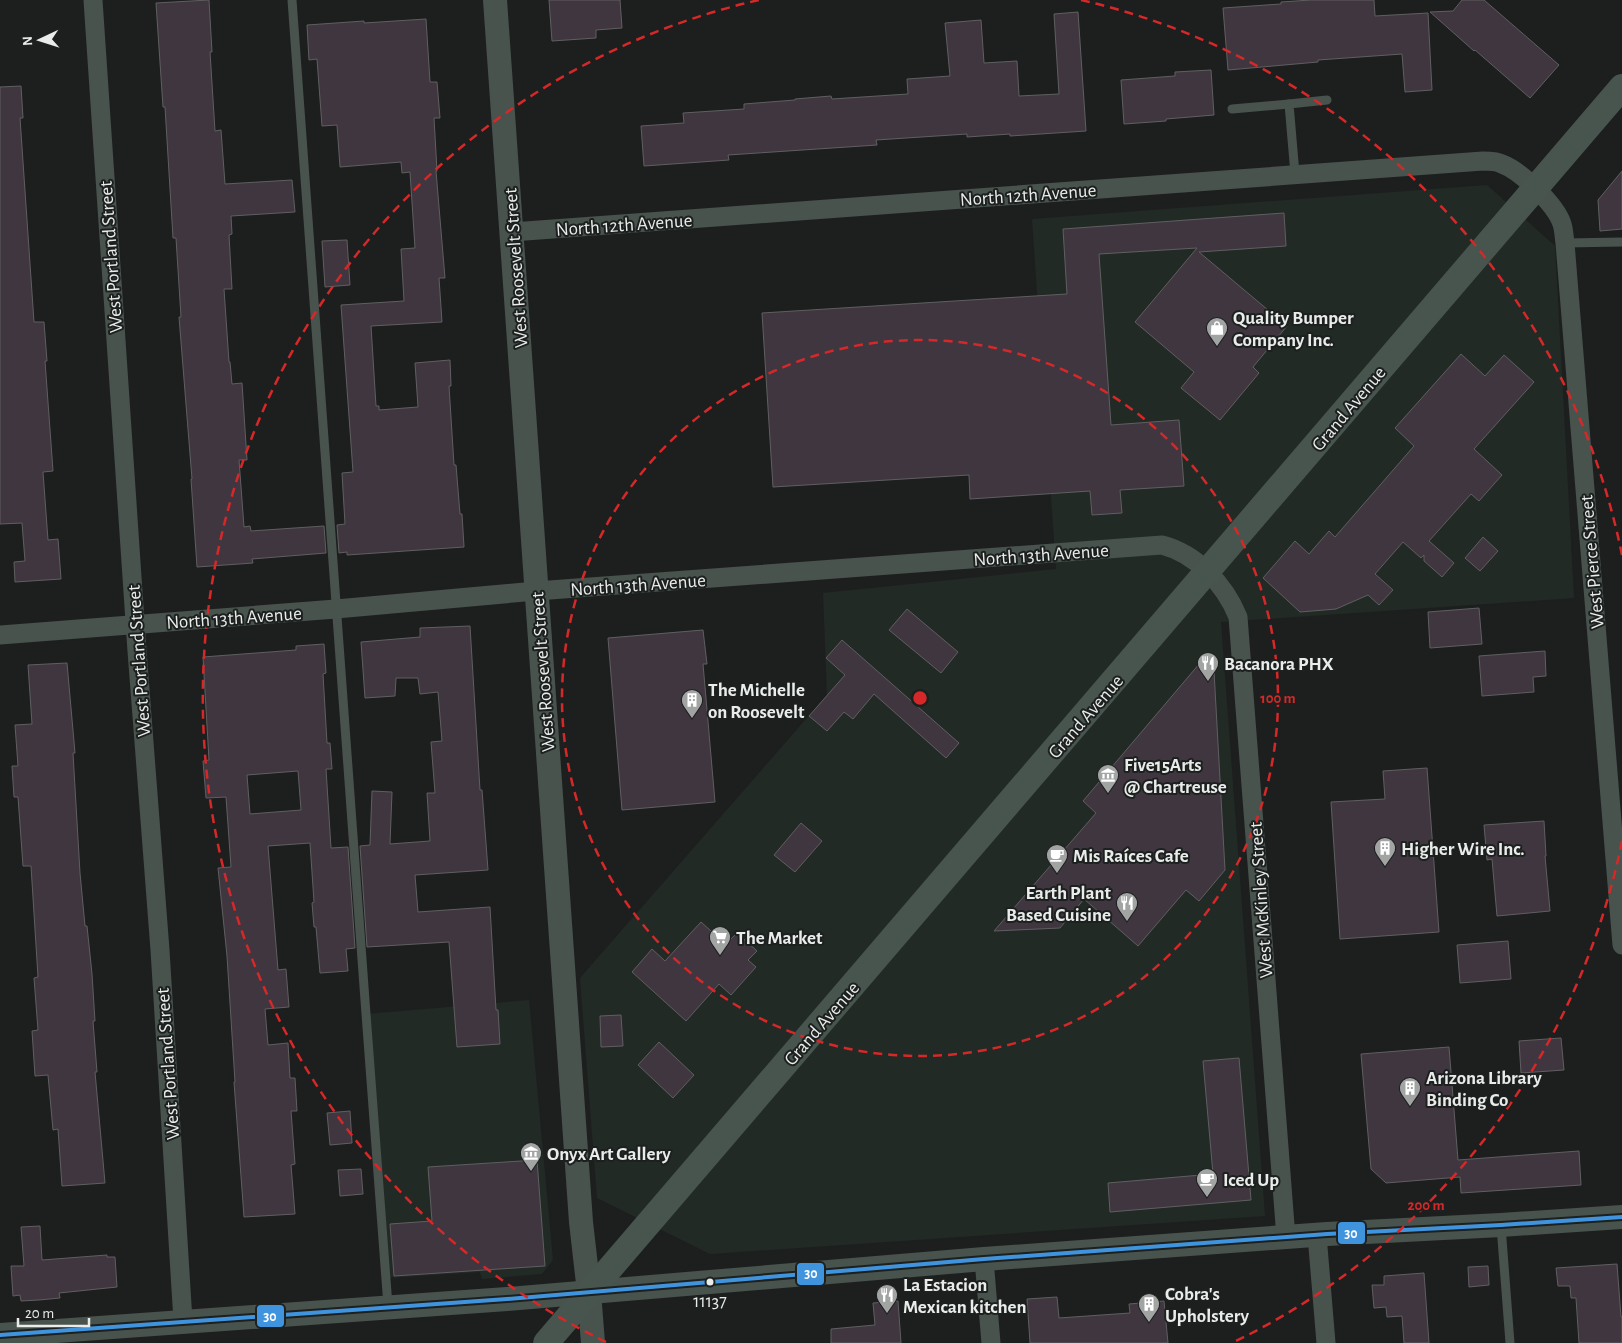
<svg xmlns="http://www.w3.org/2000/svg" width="1622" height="1343" font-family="'Alegreya Sans',sans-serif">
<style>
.built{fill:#222a26}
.building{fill:#403640;stroke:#605f60;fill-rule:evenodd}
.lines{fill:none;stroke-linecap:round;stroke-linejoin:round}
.service{stroke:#48534e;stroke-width:9}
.minor{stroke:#48534e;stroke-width:19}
.tertiary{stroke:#48534e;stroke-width:24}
.secondary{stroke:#47554e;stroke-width:26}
.bus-1-casing{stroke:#1c201e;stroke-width:8}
.bus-1{stroke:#4094de;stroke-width:4}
.ring{fill:none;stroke:#d62828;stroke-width:2.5;stroke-dasharray:9 6}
.bus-dot{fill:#e9ecea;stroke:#1c201e;stroke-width:2}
.labels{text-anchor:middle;stroke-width:4;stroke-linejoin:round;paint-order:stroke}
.bus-label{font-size:18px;fill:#e9ecea;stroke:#1c201e}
.street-label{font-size:19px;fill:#e9ecea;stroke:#1c201e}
.poi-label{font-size:19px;font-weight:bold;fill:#e9ecea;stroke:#1c201e;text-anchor:start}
.centre{fill:#d62828;stroke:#1c201e;stroke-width:2.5}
.ring-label{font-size:15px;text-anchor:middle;font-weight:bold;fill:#d62828;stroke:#1c201e;stroke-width:4;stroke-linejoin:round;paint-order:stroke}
.line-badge{stroke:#1c201e;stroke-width:2}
.badge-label{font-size:14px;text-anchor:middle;font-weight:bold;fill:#fff}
</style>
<rect width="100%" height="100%" fill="#1d1f1e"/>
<g class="built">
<path d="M1487,185l68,61 19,352 -353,24 44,594 -555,38 -113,-56 -17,-220 247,-283 -4,-102 233,-24 -24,-350z"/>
<path d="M529,1000l24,260 -11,14 -60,5 -2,-7 -94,6 -20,-264z"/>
</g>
<g class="building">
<path d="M209,0l3,52h-2l5,79 6,-1 4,54 67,-4 3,32 -64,4 1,18 -3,1 3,54h-8l5,73h1l2,22 10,-1 5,77h-8l5,67 6,-1 1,5 73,-5 2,27 -74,6 1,4 -56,4 -6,-88h1l-13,-162h2l-5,-79h-3l-8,-131h-2l-7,-104z"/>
<path d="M549,0h71l2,28 -26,2v8l-44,3z"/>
<path d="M1311,0h63l1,16 53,-3 4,77 -27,2 -3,-38 -84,6v2l-90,8 -5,-62 58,-4v-2z"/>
<path d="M1462,0h22l75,65 -29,33 -55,-48 -1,1 -44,-39 23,-1z"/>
<path d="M1078,12l8,119 -76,5v-2l-43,3v-3l-91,6 1,5 -149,10 1,5 -85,6 -3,-40 43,-3 -1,-10 61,-4v-5l51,-4v-1l36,-3 1,3 76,-5 -1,-15 43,-3 -5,-53 36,-3 3,43 33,-2 2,35 40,-2 -5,-80z"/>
<path d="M426,19l4,63h7l3,36h-6l3,53h-1l9,107h-6l3,44 -71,4 5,80h3v4l39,-3 -3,-44 35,-3 1,26h-2l5,79h2l4,49h2l2,33 -117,8v-3l-8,1 -2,-28 8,-1 -3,-51 11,-1 -12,-167 63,-4 -3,-52 14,-1 -5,-76 -8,1 -1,-11 -61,5 -3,-42 -15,1 -5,-67 -8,1 -2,-35 57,-4v2z"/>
<path d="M1211,70l3,45 -48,4v2l-42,3 -3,-44 54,-4v-4z"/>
<path d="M21,86l2,32h-3l14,204h10l3,39h-2l8,110 -10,1 5,68 10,-1 3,40 -46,3 -1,-20 11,-1 -3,-38 -22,1v-437z"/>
<path d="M1622,171v58l-22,2 -2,-31z"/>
<path d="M1284,213l2,33 -87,6 88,74 -34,41 6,6 -39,47 -39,-32 13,-16 -59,-50 62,-74 -98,6 12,171 68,-5 5,66 -64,4 2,23 -30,2 -2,-24 -120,8 -1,-24 -196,12 -11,-174 305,-19 -4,-65z"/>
<path d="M347,240l3,45 -25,2 -3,-46z"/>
<path d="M1461,354l24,22 19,-21 30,27 -60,67 28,26 -23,26 -8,-7 -42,47 25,22 -12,14 -18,-16v-6l-3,3 -18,-16 -28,32 18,16 -14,15 -11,-10 -32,14 -36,3 -37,-34 32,-37 14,13 20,-23 6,6 79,-91 -19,-18z"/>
<path d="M1483,537l15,14 -18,20 -15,-13z"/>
<path d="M1479,608l3,36 -52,4 -2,-36z"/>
<path d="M907,609l51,43 -17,21 -52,-43z"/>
<path d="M470,626l10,164h2l6,80 -73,5 3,37 72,-5 6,103h2l2,34 -43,3 -8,-105 -82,5 -7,-101 10,-1 2,-54 20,1 -2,52 40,-3 -3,-48h8l-4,-51 11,-1 -4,-49 -18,2 -2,-16h-22l-1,18 -30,2 -4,-56 59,-5v-9z"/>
<path d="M703,630l4,34h-4l12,138 -93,8 -14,-172z"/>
<path d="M842,640l117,103 -13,15 -72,-64 -21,25 -9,-7 -17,19 -18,-15 36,-41 -19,-17z"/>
<path d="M324,644l2,29 -3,1 4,69h3l2,26h-6l5,79 17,-1 7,101 -9,1 2,22 -28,2 -4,-46h-2l-2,-24 2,-1 -4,-59 -42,3 10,124 8,-1 3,38 -24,2 3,36 20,-2 2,35h5l2,33h-6l4,53 -4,1 4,49 -51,3 -10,-135h1l-8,-126 -9,-88 13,-1 -5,-70 -20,1 -3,-37 6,-1 -6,-103 93,-7v-4zM298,771l3,39 -51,4 -3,-39z"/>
<path d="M1545,651l1,25 -13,1 1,15 -52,4 -3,-40z"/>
<path d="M67,663l8,90h-2l7,120 5,53h2l5,48 3,47h-2l4,51h-2l10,111 -43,3 -4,-57 -5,1 -5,-55 -13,1 -3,-45 6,-1 -4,-52 4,-1 -7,-111h-8l-5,-69h-4l-2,-31h6l-3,-41 17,-1 -4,-59z"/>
<path d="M1200,663l11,2 3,6 11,199 -26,31 -13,-11 -48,56 -54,-47 -24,29 -66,3 102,-118 -13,-12z"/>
<path d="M1427,768l12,164 -99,7 -9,-137 54,-3 -2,-28z"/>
<path d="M1544,821l2,35h-1l5,55 -53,5 -5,-57 -5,1 -3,-35z"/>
<path d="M801,823l21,18 -27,31 -21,-17z"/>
<path d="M701,922l20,18 4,-3 4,4 8,-8 20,18 -9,9 8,7 -25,28 -12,-11 -33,37 -54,-49 20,-23 13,12z"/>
<path d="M1508,941l3,38 -51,4 -3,-38z"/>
<path d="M621,1015l2,31 -22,1 -1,-31z"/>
<path d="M1561,1038l3,32 -43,3 -2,-32z"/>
<path d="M659,1042l35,33 -21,23 -35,-33z"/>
<path d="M1449,1047l9,113 121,-9 2,34 -120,8 -1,-16 -74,6 -15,-14 -10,-115z"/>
<path d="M1239,1058l12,142 -141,12 -2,-29 105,-9 -10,-113z"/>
<path d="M350,1111l2,32 -22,2 -3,-32z"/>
<path d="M537,1160l8,106 -151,10 -4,-52 42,-3 -4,-54z"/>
<path d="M361,1169l2,25 -23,2 -2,-26z"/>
<path d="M40,1226l2,34 65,-5v2h8l2,30 -58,6 1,5 -21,2 -18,1 -1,-6 -7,1 -2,-30h13l-3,-39z"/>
<path d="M1617,1264l4,53h1v26h-43l-3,-45h-5l-1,-12h-12l-2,-18z"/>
<path d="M1488,1266l1,19 -20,2 -1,-20z"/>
<path d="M1424,1273l5,70h-25l-2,-27 -15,1 -1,-10 -12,1 -2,-23h12v-9z"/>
<path d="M1057,1297l2,21 71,-5 -1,-9 35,-3 4,42h-138l-3,-44z"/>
<path d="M898,1301l3,42h-70v-14l44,-4 -2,-22z"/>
</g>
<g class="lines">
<g class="service">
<path d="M292,0l74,1014 22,292"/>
<path d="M1232,109l57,-5"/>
<path d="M1295,174l-6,-70 38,-4"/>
<path d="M1565,243l57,-1"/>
<path d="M1501,1226l9,117"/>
</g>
<g class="minor">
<path d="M93,0l44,651 23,299 23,371"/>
<path d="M512,232l971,-71c6,0 14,0 19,3 19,7 54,41 60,60 2,6 2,13 3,19l57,702"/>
<path d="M0,635l336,-26 200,-18 626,-46c35,9 63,40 76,72l48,621"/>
<path d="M1317,1235l9,108"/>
<path d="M984,1259l7,84"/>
</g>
<g class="tertiary">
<path d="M495,0l86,1222 8,70 4,51"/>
<path d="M0,1335l507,-36 477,-40 343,-25 174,-9 121,-8"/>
</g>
<path class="secondary" d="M546,1343l1076,-1256"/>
<g class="bus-1-casing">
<path id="bus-1" d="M0,1335l507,-36 477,-40 343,-25 174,-9 121,-8"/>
</g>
<use href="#bus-1" class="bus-1"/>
</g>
<g class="ring">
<circle cx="920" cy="698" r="358"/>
<path d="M1622 841A716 716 0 0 1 1234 1342M606 1342A716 716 0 0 1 759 0M1081 0A716 716 0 0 1 1622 555"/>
</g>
<defs>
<g id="shop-pin" transform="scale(1.125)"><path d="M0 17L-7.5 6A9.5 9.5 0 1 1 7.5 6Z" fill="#a2a4a3" stroke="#1c201e"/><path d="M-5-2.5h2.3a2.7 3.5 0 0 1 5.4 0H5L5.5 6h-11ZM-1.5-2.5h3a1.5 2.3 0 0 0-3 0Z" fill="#fff"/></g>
<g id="restaurant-pin" transform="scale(1.125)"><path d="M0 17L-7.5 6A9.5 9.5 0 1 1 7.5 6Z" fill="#a2a4a3" stroke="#1c201e"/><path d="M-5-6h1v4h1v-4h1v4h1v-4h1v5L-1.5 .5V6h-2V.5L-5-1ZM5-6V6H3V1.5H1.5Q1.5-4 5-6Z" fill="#fff"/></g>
<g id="building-pin" transform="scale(1.125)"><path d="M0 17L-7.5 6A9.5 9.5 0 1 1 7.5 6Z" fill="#a2a4a3" stroke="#1c201e"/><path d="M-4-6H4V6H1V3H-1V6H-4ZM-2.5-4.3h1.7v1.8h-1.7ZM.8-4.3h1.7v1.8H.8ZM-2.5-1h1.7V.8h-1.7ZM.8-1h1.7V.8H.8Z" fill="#fff"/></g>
<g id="museum-pin" transform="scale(1.125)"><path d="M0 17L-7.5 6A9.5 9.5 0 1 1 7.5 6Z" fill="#a2a4a3" stroke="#1c201e"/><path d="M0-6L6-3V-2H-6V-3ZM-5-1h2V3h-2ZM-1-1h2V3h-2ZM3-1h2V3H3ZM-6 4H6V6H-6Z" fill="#fff"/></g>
<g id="cafe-pin" transform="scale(1.125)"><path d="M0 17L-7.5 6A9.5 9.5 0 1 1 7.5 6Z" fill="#a2a4a3" stroke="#1c201e"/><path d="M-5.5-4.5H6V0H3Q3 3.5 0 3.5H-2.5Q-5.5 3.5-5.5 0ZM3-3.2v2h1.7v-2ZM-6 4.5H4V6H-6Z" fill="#fff"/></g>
<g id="supermarket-pin" transform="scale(1.125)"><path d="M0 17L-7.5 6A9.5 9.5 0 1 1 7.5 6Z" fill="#a2a4a3" stroke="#1c201e"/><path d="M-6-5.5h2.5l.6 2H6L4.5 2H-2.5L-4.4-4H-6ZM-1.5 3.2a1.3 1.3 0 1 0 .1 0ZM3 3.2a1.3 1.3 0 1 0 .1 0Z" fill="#fff"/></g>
</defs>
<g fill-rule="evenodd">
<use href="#shop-pin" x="1217" y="328"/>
<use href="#restaurant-pin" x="1208" y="663"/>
<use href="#building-pin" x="692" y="700"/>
<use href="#museum-pin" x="1108" y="775"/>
<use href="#building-pin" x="1385" y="848"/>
<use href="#cafe-pin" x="1057" y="855"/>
<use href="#restaurant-pin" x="1127" y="903"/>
<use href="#supermarket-pin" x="720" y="937"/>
<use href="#building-pin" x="1410" y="1088"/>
<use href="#museum-pin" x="531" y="1153"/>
<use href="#cafe-pin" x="1207" y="1179"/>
<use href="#restaurant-pin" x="887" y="1295"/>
<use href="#building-pin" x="1149" y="1304"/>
</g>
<circle class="bus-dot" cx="710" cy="1282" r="4.5"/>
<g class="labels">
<g class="bus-label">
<text x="710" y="1307">11137</text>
</g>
<g class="street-label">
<text transform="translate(1028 194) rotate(-4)" y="7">North 12th Avenue</text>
<text transform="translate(624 224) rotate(-4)" y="7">North 12th Avenue</text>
<text transform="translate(110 257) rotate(-94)" y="7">West Portland Street</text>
<text transform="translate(515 268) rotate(-94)" y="7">West Roosevelt Street</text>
<text transform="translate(1348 408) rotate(-50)" y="7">Grand Avenue</text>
<text transform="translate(1041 554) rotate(-4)" y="7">North 13th Avenue</text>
<text transform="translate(1591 562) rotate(-95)" y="7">West Pierce Street</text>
<text transform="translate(638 584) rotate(-4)" y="7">North 13th Avenue</text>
<text transform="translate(234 617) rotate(-4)" y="7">North 13th Avenue</text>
<text transform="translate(138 661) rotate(-94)" y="7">West Portland Street</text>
<text transform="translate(542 672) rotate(-94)" y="7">West Roosevelt Street</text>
<text transform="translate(1085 716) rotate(-49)" y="7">Grand Avenue</text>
<text transform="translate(1260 900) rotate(-94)" y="7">West McKinley Street</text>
<text transform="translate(821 1023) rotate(-49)" y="7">Grand Avenue</text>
<text transform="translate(167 1064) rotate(-94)" y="7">West Portland Street</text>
</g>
<g class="poi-label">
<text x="1233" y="324">Quality Bumper<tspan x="1233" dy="22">Company Inc.</tspan></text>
<text x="1224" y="670">Bacanora PHX</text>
<text x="708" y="696">The Michelle<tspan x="708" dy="22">on Roosevelt</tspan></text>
<text x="1124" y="771">Five15Arts<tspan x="1124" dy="22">@ Chartreuse</tspan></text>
<text x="1401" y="855">Higher Wire Inc.</text>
<text x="1073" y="862">Mis Raíces Cafe</text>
<text x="1111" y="899" text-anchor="end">Earth Plant<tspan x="1111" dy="22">Based Cuisine</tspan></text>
<text x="736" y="944">The Market</text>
<text x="1426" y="1084">Arizona Library<tspan x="1426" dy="22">Binding Co</tspan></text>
<text x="547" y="1160">Onyx Art Gallery</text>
<text x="1223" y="1186">Iced Up</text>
<text x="903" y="1291">La Estacion<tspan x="903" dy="22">Mexican kitchen</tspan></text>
<text x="1165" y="1300">Cobra's<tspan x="1165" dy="22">Upholstery</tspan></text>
</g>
</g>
<circle cx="920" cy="698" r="8" class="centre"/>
<g class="ring-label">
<text x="1278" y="703">100 m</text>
<text x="1426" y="1210">200 m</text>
</g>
<g class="line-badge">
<rect x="1337" y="1221" width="29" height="24" rx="5" fill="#4094de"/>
<rect x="796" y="1262" width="29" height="24" rx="5" fill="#4094de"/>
<rect x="256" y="1304" width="29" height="24" rx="5" fill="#4094de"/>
</g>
<g class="badge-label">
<text x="1351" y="1238">30</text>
<text x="811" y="1278">30</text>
<text x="270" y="1321">30</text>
</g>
<g transform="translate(40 40) rotate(266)" stroke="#1c201e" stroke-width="4" paint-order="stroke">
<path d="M0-4L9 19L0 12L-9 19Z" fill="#e9ecea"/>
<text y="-8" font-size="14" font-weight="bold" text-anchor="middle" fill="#e9ecea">N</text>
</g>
<path d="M18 1318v8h71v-8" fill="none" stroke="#e9ecea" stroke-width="2.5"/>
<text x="25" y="1318" font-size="15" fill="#e9ecea" stroke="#1c201e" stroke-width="4" paint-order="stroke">20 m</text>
</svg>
